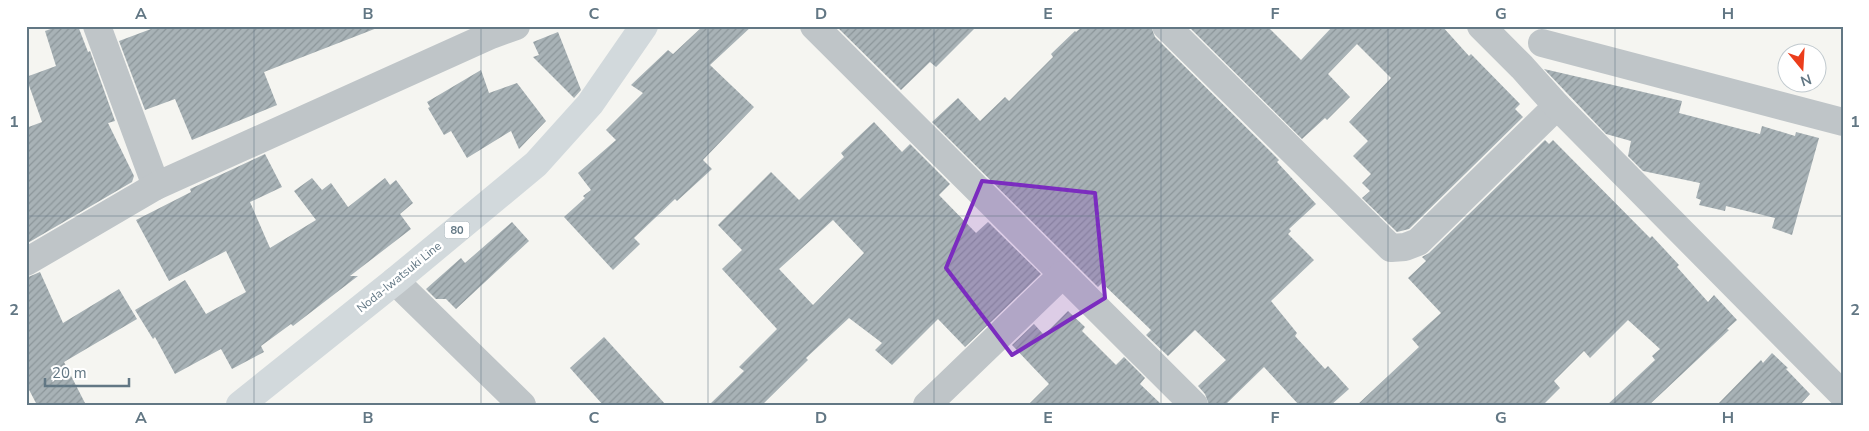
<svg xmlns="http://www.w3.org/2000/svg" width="1869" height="431" font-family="'Nunito Sans',sans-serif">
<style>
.building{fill:url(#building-hatch);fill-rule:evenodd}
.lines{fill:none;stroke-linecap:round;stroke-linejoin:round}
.street{stroke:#bfc5c8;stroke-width:28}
.primary{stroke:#d2d9dc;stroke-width:28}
.marked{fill:#7b2cbf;fill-opacity:0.2;stroke:#7b2cbf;stroke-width:4;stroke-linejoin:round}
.grid{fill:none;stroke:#627784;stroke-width:1;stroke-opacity:0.55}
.labels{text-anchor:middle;stroke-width:5;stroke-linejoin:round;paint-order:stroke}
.shield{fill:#fff;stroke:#91a0a9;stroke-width:1}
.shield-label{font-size:11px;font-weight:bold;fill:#627784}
.street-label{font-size:12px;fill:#627784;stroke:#fff}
.neatline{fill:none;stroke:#627784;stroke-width:2}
.grid-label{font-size:16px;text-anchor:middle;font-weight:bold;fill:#627784}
</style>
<defs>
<pattern id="building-hatch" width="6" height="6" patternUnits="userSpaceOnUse" patternTransform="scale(1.25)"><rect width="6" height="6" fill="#a8b2b6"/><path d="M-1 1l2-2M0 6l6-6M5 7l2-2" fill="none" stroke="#8c969a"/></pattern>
</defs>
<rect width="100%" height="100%" fill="#f5f5f1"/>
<g class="building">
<path d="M59,26h19l10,26 2,-1 25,70 -7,2 26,53 -2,6 -106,62v-116l16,-6 -16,-45 30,-11 -11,-35z"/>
<path d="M159,26h218v2l-113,44 13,33 -85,35 -17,-41 -30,11 -26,-69z"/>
<path d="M703,26h49l-42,39 44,42 -51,53 9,9 -35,32 -2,-2 -41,39 6,6 -27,26 -49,-53 21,-19 -2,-2 8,-6 -13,-17 38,-33 -10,-10 37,-37 -12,-8 37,-35 5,4z"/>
<path d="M836,26h141l-41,41 -6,-5 -29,28z"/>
<path d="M1083,26h68l4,11 124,123 -2,2 39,42 -27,25 2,2 -3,3 26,26 -43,41 26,32 -2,3 30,33 3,-3 21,23 -18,16h-32l-35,-38 -39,38h-16l-4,-11 -7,-8 28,-26 -31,-30 -27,26 -22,-21 5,-5 -49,-47 -4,4 -166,-165 26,-24 22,23 25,-24 4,4 44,-44 -2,-3 24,-23 1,1z"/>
<path d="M1188,26h79l34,34 32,-34h109l27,30 2,-2 49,50 -5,5 8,8 -114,112 -12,3 -35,-34 8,-7 -8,-8 9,-9 -18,-18 15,-15 -19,-19 42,-44 -34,-34 -29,30 22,23 -23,23 -2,-2 -23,21z"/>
<path d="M558,32l23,58 -7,8 -41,-41 6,-2 -6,-13z"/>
<path d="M1544,69l138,32 -3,12 81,21 2,-8 33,10 1,-4 23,6 -27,97 -20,-7 3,-10 -49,-12 -1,5 -26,-6 2,-5 -5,-2 4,-15 -57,-12 -15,-15 3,-15 -25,-7z"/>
<path d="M481,70l8,23 28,-10 29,38 -27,28 -8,-18 -44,27 -16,-27 -7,4 -16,-27 2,-1 -3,-5z"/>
<path d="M874,122l28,30 8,-8 40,40 -11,11 37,38 12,-11 53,52 -76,73 -27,-28 -46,46 -17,-15 7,-7 -33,-25 -43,40 2,2 -46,45h-53l35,-34 -5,-4 38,-38 -55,-60 20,-19 -24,-25 53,-53 28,28 45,-43 -3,-4zM833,220l31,33 -51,52 -34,-36z"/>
<path d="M1545,140l4,4 4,-4 97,98 2,-2 27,29 -2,2 31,35 6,-7 23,25 -10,9 2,1 -80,75h-42l48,-45 -3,-4 8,-7 -32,-29 -38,38 -6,-7 -30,30 6,7 -17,17h-186l62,-58 -7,-8 29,-26 -33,-35 18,-17 -4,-4 7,-4z"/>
<path d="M265,154l17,33 -32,15 20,46 46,-28 -22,-29 18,-13 10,12 9,-7 17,24 37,-29 5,7 6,-5 17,23 -13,11 11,15 -61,47h8l-65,50 -2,-2 -30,22 3,6 -32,17 -11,-20 -46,25 -20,-37 -2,2 -18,-29 50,-30 21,34 40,-22 -20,-41 -57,30 -33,-61 55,-28 -1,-3z"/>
<path d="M512,222l17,19 -73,68 -10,-10h-10l-10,-10 35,-31 4,5z"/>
<path d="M40,272l23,51 56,-34 18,30 -73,43 22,43h-49l-11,-21v-106z"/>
<path d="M1068,311l17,16 -3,4 34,34 8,-8 21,21 -5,6 22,21h-134l21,-21 -37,-39 22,-21 10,11z"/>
<path d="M604,337l62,68h-63l-33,-37z"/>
<path d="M1772,353l16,15 -2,1 24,25 -10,11h-83l44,-45 2,3z"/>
</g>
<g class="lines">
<g class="street">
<path d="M97,26l59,160"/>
<path d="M814,26l380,379"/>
<path d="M1166,26l225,222 14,-1 13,-5 139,-136"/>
<path d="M1481,26l41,41 35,39 286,289"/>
<path d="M1542,43l301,79"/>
<path d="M26,262l130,-76 335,-151 25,-9"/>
<path d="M395,281l127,124"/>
<path d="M927,405l135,-130"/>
</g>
<path class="primary" d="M240,405l155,-124 141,-117 54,-60 54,-78"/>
</g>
<path class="marked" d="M982,181l113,12 10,105 -93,57 -66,-87z"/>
<path class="grid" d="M254,26v379M481,26v379M708,26v379M934,26v379M1161,26v379M1388,26v379M1615,26v379M26,216h1817"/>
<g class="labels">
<rect class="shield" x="444.5" y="221.5" width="25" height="17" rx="4"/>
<g class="shield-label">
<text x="457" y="234">80</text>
</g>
<g class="street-label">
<text transform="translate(399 277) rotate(-39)" y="4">Noda-Iwatsuki Line</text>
</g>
</g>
<rect width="1869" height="431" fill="none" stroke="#ffffff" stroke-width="55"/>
<g transform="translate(1802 68) rotate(162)"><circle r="24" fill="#ffffff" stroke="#c0c9ce"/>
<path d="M0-4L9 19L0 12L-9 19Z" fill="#eb3d1b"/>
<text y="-8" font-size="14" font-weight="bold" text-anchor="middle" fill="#627784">N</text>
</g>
<path d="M45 378v8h84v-8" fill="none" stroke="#627784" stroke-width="2.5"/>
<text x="52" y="378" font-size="15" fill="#627784" stroke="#ffffff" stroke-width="4" paint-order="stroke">20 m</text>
<rect x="28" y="28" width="1814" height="376" class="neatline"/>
<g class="grid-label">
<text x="141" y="19">A</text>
<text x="368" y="19">B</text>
<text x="594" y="19">C</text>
<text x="821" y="19">D</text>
<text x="1048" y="19">E</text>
<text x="1275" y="19">F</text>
<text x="1501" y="19">G</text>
<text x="1728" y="19">H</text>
<text x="14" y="127">1</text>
<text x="1855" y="127">1</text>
<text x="14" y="315">2</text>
<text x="1855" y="315">2</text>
<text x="141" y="423">A</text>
<text x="368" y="423">B</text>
<text x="594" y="423">C</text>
<text x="821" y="423">D</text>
<text x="1048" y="423">E</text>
<text x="1275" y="423">F</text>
<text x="1501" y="423">G</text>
<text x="1728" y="423">H</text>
</g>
</svg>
